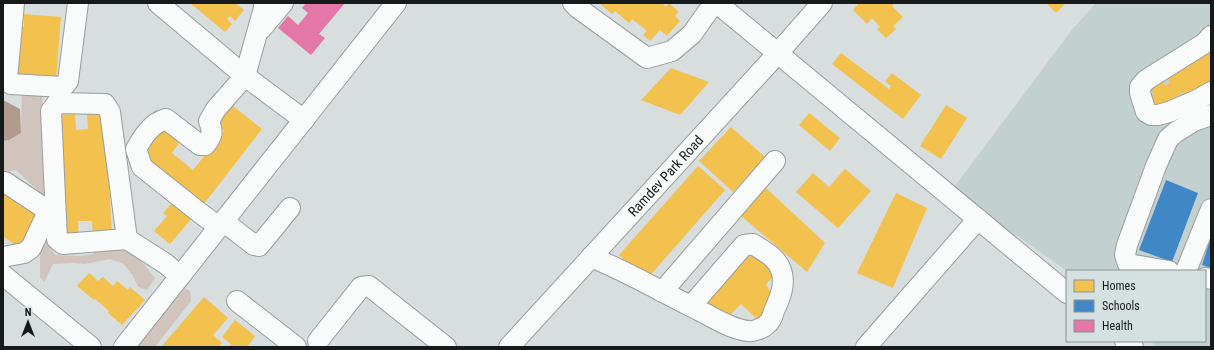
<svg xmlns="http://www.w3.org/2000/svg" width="1214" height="350" font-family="'Roboto Condensed',sans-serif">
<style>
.built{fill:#c3d0d0}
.green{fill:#d0c4bc}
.water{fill:#b29a8f}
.homes{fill:#f2c14e}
.schools{fill:#3f88c5}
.health{fill:#e377a8}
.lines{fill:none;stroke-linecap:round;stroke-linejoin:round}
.minor-casing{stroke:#989d9d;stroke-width:22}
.minor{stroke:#f9fafa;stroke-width:20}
.labels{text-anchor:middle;stroke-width:4;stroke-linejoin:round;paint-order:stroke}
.street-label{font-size:14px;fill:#161a1a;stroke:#d5e1e0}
</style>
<rect width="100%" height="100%" fill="#d8dede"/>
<path class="built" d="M1096,3h115v344h-54l-7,-6h55v-70h-138l-115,-81 119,-159z"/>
<g class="green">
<path d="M22,90l20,2 5,107 -31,-29 -13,2v-31l6,-1 12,-7z"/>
<path d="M50,229l1,19 4,7 25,1 13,-2 6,-9 16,-4 27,21 13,16 -8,12 -9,-3 -5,-11 -9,-12 -14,-5 -25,5 -11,-1 -21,1 -9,18 -4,-5v-26z"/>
<path d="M181,286l9,5 1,10 -36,46h-19z"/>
</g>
<path class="water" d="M3,100l17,9 1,24 -12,7 -6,1z"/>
<g class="homes">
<path d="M190,3h45l9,7 -9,11 -5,-5 -3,3 5,5 -7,8z"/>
<path d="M599,3h63l4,4 3,-4 10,9 -4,4 5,5 -13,15 -7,-6 -10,11 -7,-6 4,-4 -15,-12 -3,4 -14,-12 -3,3z"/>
<path d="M859,3h36l-3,3 11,11 -10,9 3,3 -10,9 -9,-9 3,-2 -8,-9 -5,6 -14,-14z"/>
<path d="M1046,3h16l2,2 -8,8z"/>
<path d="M24,14l37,3 -5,64 -42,-4 4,-50h6z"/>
<path d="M1211,50v31l-25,16 -3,-5 -22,14 -2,-3 -5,2 -5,-8 5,-3 -4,-6 12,-7 4,5 4,-3 -4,-7z"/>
<path d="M841,53l48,36 2,-3 -6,-5 7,-8 29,22 -18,24 -71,-55z"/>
<path d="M671,68l38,14 -29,33 -39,-15z"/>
<path d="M228,102l34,27 -59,76 -65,-50 26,-32 19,15 -11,15 21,17 31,-39 -12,-9z"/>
<path d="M946,105l21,13 -26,41 -21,-13z"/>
<path d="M102,112l1,27h4l5,98 -19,1 -1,-17h-14l1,17 -14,1 -8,-124 18,-1 1,16 12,-1 -1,-16z"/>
<path d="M809,113l31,25 -10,13 -31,-26z"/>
<path d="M731,127l34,30 -32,35 -34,-31z"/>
<path d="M698,166l27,24 -78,89 -28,-24z"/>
<path d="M845,169l26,22 -33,37 -42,-36 17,-19 16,14z"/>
<path d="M3,186l39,27 -24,34 -15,-11z"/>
<path d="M765,187l60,56 -18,29 -67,-57z"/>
<path d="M896,193l31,15 -34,80 -36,-15z"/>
<path d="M173,202l19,16 -22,26 -16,-13 13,-15 -4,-3z"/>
<path d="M754,249l24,23 -12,12 9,16 -16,21 -18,-17 -16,16 -19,-20z"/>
<path d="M89,273l9,8 5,-4 10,9 4,-5 11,9 2,-3 15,13 -23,25 -14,-12 1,-2 -14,-12 -1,1 -17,-14z"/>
<path d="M204,297l24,21 -15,17 9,8 -3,4h-58z"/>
<path d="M235,320l20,16 -7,10 1,1h-20l2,-3 -9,-7z"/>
</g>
<g class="schools">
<path d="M1166,180l32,13 -26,69 -33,-12z"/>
<path d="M1211,237v31l-9,-3z"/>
</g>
<path class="health" d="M306,3h39l-26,31 6,4 -14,17 -33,-27 10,-12 10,9 10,-12 -6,-5z"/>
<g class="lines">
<g class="minor-casing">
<g id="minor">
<path d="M14,3l-7,76 4,5 52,3 5,-6 10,-78"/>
<path d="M158,3l87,73 59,44"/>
<path d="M573,3l5,5 69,50 25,-7 20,-17 22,-31"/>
<path d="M717,3l350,290"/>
<path d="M261,29l22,-26"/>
<path d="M1211,36l-6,7 -59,37 -6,7v6l6,19 5,3h7l11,-3 28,-12 14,-8"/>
<path d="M3,182h2l39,26 2,8 -15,32 -7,5 -21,4"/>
<path d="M223,221l31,24 5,1 31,-38"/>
<path d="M219,227l-19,-14 -58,-46 -6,-18c7,-12 15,-26 30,-30l34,26h5c8,-9 8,-13 4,-24l7,-12 29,-33 19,-68v-5"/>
<path d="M127,239l-17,-127 -5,-8 -48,-1 -6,8 6,128 6,5 64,-5 39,25 14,12"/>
<path d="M591,257c37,15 71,35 107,53 15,7 32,19 50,21 5,1 16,-3 19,-7 4,-3 6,-9 7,-13 6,-13 12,-27 7,-41 -4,-13 -18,-19 -28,-26l-9,1 -53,61"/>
<path d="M1169,271l-41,-7 -3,-9 2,-10 29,-79 12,-27 8,-7 18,-11 17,-6"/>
<path d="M1186,271l25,-62"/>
<path d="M3,275l88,72"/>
<path d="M1205,278l6,1"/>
<path d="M662,292l113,-131"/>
<path d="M237,301l59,46"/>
<path d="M318,341l43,-54 8,-1 77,61"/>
<path d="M1125,341l8,6"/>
<path d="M124,347l272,-344"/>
<path id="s1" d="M509,347l269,-294 44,-50"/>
<path d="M866,347l112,-128"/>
</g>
</g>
<use href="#minor" class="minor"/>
</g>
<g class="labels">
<g class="street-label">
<text dy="5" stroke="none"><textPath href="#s1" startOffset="232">Ramdev Park Road</textPath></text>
</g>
</g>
<rect width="1214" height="350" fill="none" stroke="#161a1a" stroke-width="8"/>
<rect x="1066" y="270" width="140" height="72" fill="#d5e1e0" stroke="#899191"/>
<rect x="1074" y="280" width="20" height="12" fill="#f2c14e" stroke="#899191"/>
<text x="1102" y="290" font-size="12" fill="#161a1a">Homes</text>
<rect x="1074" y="300" width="20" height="12" fill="#3f88c5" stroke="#899191"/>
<text x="1102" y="310" font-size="12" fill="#161a1a">Schools</text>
<rect x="1074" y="320" width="20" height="12" fill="#e377a8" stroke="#899191"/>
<text x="1102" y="330" font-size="12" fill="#161a1a">Health</text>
<g transform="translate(28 322)" stroke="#d5e1e0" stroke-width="3" paint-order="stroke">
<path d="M0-3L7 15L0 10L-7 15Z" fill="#161a1a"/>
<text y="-6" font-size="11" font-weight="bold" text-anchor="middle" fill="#161a1a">N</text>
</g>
</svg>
